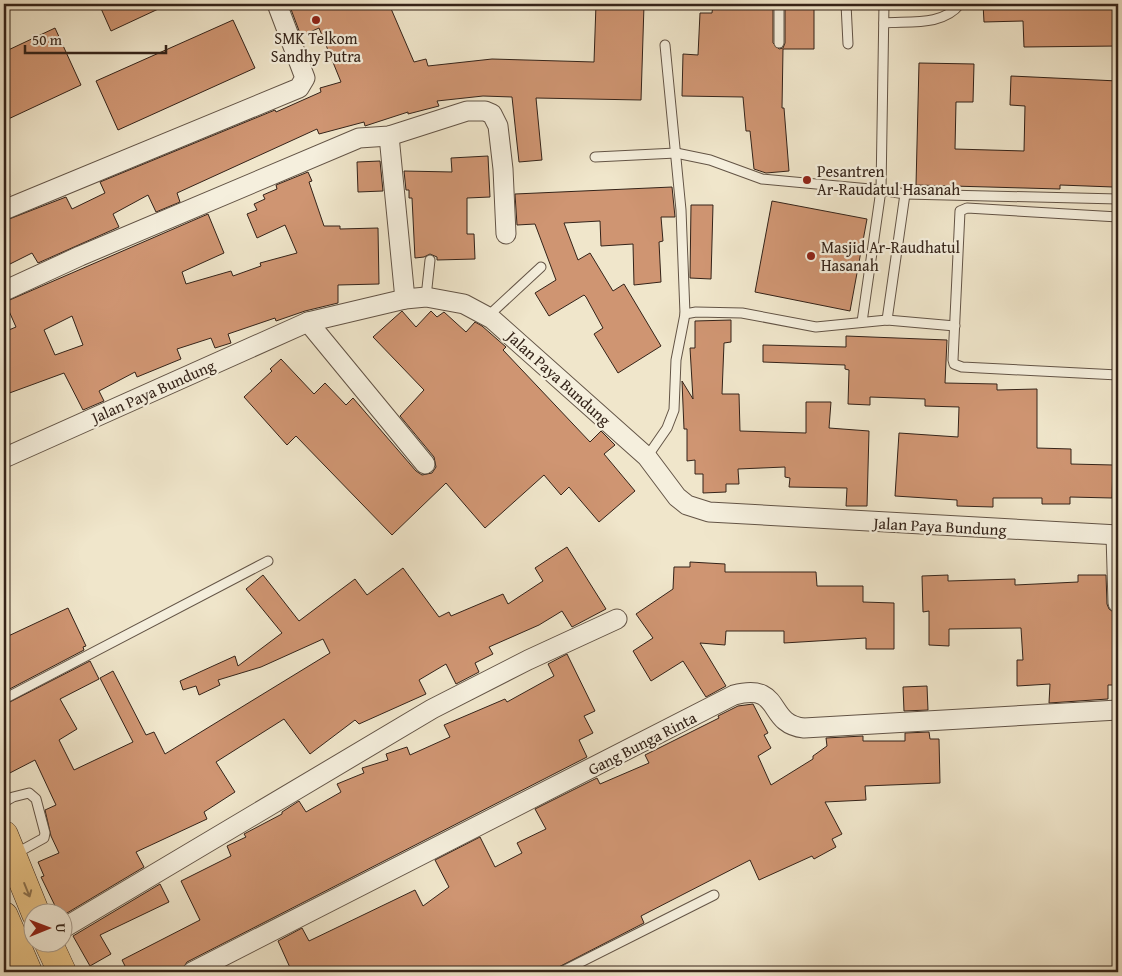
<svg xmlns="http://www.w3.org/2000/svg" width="1122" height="976" font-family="'Gentium Book Plus',serif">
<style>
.building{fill:#cf9572;stroke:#342319;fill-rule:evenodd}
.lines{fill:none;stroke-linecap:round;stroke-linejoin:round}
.lane-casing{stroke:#635446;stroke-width:11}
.street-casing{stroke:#635446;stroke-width:21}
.highway-casing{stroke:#342319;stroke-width:29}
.lane{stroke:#f5efdd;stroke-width:9}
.street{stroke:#f5efdd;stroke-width:19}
.highway{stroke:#e8c386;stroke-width:28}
.oneway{stroke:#8e7350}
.poi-dot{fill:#8f2418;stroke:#f5efdd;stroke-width:2}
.labels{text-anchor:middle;stroke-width:4.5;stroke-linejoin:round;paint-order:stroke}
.poi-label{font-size:16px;fill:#342319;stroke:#f5efdd;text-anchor:start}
.street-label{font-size:16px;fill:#342319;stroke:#f5efdd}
</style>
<rect width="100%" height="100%" fill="#f0e6cb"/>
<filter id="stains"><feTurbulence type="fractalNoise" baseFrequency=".004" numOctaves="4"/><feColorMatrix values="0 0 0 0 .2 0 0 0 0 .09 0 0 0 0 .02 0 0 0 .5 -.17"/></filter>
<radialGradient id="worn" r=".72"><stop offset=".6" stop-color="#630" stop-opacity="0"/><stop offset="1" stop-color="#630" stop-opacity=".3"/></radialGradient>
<g class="building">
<path d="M99,4h70l-58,27z"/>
<path d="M289,4h100l25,58 12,-3 2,7 64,-7 102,3 2,-58 48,1 -3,95 -105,-2 6,62 -23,2 -7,-65 -29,-1 -46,5 2,5 -31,8v-2l-43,14 -1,-4 -45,12 -2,-5 -140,64 3,9 -24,10 -8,-17 -35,19 6,13 -81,36 -6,-10 -28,14v-46l62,-24 6,12 33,-16 -5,-11 175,-72 1,2 45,-20 -1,-4 21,-6 -22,-54 -18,8z"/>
<path d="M713,4h60v39l6,6 4,-1 2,-5v-39h29v45h-31l-1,59h2l5,63 -23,2 -12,-4 -4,-38h-4l-3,-34 -61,-1 1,-42 15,1 2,-42h12z"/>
<path d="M983,4h135v42l-94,1 -1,-26 -39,1z"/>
<path d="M233,20l22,48 -137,62 -22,-49z"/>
<path d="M55,28l26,57 -77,36v-69z"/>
<path d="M919,63l55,1 -1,38h-17l-1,47 69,2 1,-45 -15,-1 1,-29 107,5v102h-5v4l-53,-2v4l-144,-4z"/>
<path d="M488,156l2,41 -23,1v36h7l1,25 -38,1v-3l-7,-3 -6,3 -9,1 -3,-60h-3v-8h-3l-2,-19 48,1 -1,-14z"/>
<path d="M380,161l3,30 -25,1 -1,-30z"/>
<path d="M308,172l4,9 -3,1 15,44h16v3l38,-1 1,56 -41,1v18l-33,8 -29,10 -1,-3 -47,16 3,9 -16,5 -4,-10 -34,11 4,10 -44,18 -2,-5 -36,19 5,10 -21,9 -19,-37 -60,22v-63l12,-5 -11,-25 203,-88 16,39 -42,19 4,12 45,-13 2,5 28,-10 -1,-3 37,-10 -12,-28 -28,13 -10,-24 10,-4 -3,-6 11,-5 -2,-4 14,-6 -1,-4zM72,316l11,29 -28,10 -11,-25z"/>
<path d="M4,183l6,12 -6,3z"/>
<path d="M672,187l3,30h-14l2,24 -4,1 2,40 -27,3 -1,-41 -32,2 -1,-25 -36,2 14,37 12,-7 23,38 11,-7 37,62 -43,27 -24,-39 9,-6 -17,-31 -2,-2 -35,21 -14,-23 21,-13 -21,-56 -18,1 -2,-31z"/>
<path d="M772,201l95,18 -17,92 -95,-19z"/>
<path d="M691,205h22l-2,74 -21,-1z"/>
<path d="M402,311l14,16 15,-16 6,6 7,-5 22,20 9,-10 7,4 24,21 -3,3 87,92 11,-11 14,14 -11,9 31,37 -36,31 -30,-35 -8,8 -17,-20 -59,53 -39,-45 -54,52 -96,-99 -9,9 -43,-48 28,-26 -2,-2 11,-10 33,35 11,-11 21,22 7,-7 63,73 6,4 10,-2 4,-6 -2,-10 -34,-41 24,-26 -51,-53z"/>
<path d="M731,320v22l-7,1 -2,51h17l1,37 66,2v-31h25l-2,26 40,3 -2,75h-21l1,-18 -58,-1 1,-9 -5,-1v-10l-47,2 1,15h-13v8l-23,1v-19h-8v-14l-8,1v-32h-3l-2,-48 11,18 -3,-51h5v-27z"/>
<path d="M846,336l101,4 -2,43 52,1v6l40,-1v59l34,1v15l42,1 -1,33 -42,-1v7h-28v-6h-49v9l-36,-1v-6l-62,-4 4,-63 59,4 1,-30 -34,-1v-7l-55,-2v8l-22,-1 1,-34 -4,-1v-4l-82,-3v-17l83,2z"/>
<path d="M567,547l39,62 -34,18 -10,-16 -23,14 -50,22 4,7 -18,9 4,9 -23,12 -10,-20 -27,16 7,14 -67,30 -4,-4 -45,34 -26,-35 -68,43 19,30 -31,20 3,7 -71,33 8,15 -82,49v-2h-3l-18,-37 3,-1 -6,-14 21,-9 -8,-17 -6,-26 11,-5 -21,-45 -31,16v-71l86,-44 9,18 -39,20 17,30 -18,11 15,30 59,-28 -33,-64 13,-7 33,64 8,-3 11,22 165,-101 -7,-14 -62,28 -43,13 2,5 -21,10 -3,-9 -13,4 -3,-9 55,-25 3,10 44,-33 -36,-44 17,-14 36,46 56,-42 12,16 36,-27 36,49 10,-5 2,4 52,-22 5,10 35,-23 -8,-13z"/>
<path d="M690,562l35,2v8h91l1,14h46v16l31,1v46h-28v-11l-82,5v-12h-58l-1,14 -25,-2 26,43 -20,11 -23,-36 -32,20 -18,-30 20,-13 -17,-24 37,-25 1,-22h16z"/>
<path d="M948,575v6l67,-2v6l63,-3v-7h28l1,29 2,5 6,4v43h2v29h-9v14l-59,4 1,-19 -33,2v-26h6l-2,-32 -72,1v17l-20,-1v-34l-6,1 -1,-36z"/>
<path d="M68,608l18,38 -3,1 1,3 -80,42v-54z"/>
<path d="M567,654l28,57 -11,5 9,17 -14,7 8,17 -400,205 -6,10h-53l-6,-12 78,-40 -19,-39 50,-25 -4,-10 19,-9 -2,-3 38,-20v-2l17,-11 7,11 35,-20 -4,-8 27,-11 -2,-5 26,-8 -2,-6 21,-7 3,8 40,-18 -6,-12 61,-26 2,3 47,-26 -6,-12z"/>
<path d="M927,686l1,24 -24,1 -1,-24z"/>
<path d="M753,704l15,29 -4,2 7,13 -13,8 13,29 42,-26v-3l14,-10 -1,-8 37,-2v5h42v-8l24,-1 1,7h9l1,44 -75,3 1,14 -41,2 17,32 -10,5 4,8 -22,12 -2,-3 -53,24 -9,-20 -109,56 3,7 -95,49h-257l-14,-31 24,-13 7,13 106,-51 8,16 26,-19 -14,-27 45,-23 15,30 27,-14 -5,-10 29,-14 -11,-20 62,-31 3,6 49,-21 -4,-8 74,-37 -1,-2 20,-10z"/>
<path d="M160,884l9,18 -69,33 11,19 -21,12 -17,-30z"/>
</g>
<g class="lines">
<g class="lane-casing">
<g id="lane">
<path d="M779,4v39"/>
<path d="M846,4l2,40"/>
<path d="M884,23c26,-2 59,3 76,-19"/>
<path d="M595,157l81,-4 34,7 52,19 119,11 24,4 213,5"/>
<path d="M1118,217l-151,-9 -7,3 -7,149 1,4 8,3 156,8"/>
<path d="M426,297l4,-37"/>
<path d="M685,314l11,-2 46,1 74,14 71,-7 68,6"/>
<path d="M487,317l54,-50"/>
<path d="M887,320l18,-126"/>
<path d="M862,322l19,-132 3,-186"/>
<path d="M647,457l20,-29 7,-18 2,-50 9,-46 -4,-104 -16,-165"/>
<path d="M4,699l264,-138"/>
<path d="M4,802l9,-5 16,-4 7,6 9,34 -1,5 -29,16"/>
<path d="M561,972l153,-77"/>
</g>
</g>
<g class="street-casing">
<g id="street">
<path d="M389,136l16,163"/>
<path d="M4,210l295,-122 6,-10 -28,-74"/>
<path d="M4,291l76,-35 279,-118 30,-2 78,-25h18l7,3 6,12 5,43 3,65"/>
<path d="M308,322l117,142"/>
<path d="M4,458l304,-136 97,-23 21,-2 38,7 28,15 155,138 30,40 10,8 22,7 409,23"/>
<path d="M1116,535l2,68"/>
<path d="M62,929l370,-220 96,-49 89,-41"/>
<path d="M192,972l542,-277c50,-13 31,29 70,33l314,-18"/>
</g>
</g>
<g class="highway-casing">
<g id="highway">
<path d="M4,835l32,79"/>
<path d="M4,916l24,56"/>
<path d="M49,944l13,28"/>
</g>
</g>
<use href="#lane" class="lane"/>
<use href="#street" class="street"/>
<use href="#highway" class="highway"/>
</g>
<defs><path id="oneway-shaft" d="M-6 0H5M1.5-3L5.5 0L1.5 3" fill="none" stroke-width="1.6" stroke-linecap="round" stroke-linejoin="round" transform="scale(1.25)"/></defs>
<use class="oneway" href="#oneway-shaft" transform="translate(27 890) rotate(68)"/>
<g class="poi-dot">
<circle cx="316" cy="20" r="5"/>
<circle cx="807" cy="180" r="5"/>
<circle cx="811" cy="256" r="5"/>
</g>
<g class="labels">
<g class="poi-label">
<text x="316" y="44" text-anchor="middle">SMK Telkom<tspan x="316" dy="18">Sandhy Putra</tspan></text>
<text x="817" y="177">Pesantren<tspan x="817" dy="18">Ar-Raudatul Hasanah</tspan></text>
<text x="821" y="253">Masjid Ar-Raudhatul<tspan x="821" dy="18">Hasanah</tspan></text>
</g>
<g class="street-label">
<text transform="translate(559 378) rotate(42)" y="6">Jalan Paya Bundung</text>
<text transform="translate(153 391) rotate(-24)" y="6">Jalan Paya Bundung</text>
<text transform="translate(940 526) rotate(3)" y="6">Jalan Paya Bundung</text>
<text transform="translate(642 743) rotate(-27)" y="6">Gang Bunga Rinta</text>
</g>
</g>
<rect width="1122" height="976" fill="none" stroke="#f0e6cb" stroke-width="20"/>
<rect x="5" y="5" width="1112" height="966" fill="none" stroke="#342319" stroke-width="2.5"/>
<rect x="10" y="10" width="1102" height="956" fill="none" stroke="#342319"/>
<g transform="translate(48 928) rotate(89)"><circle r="24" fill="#f5efdd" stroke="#a89d8f"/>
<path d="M0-4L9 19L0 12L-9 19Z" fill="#8f2418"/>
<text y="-8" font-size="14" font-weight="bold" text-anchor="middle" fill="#342319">U</text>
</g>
<path d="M25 45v8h141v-8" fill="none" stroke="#342319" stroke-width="2.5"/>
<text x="32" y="45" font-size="15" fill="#342319" stroke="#f5efdd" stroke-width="4" paint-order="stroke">50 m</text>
<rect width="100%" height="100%" filter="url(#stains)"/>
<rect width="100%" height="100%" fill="url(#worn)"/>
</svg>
